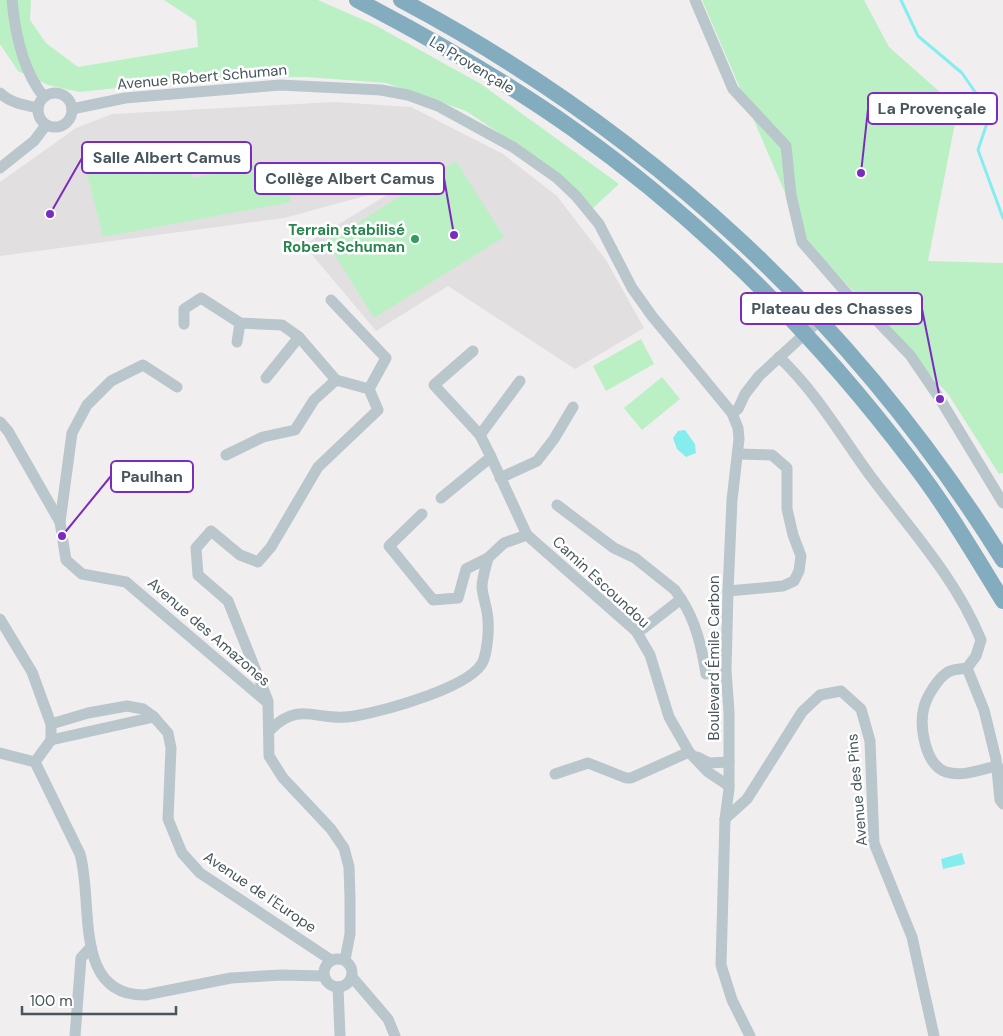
<svg xmlns="http://www.w3.org/2000/svg" width="1003" height="1036" font-family="'DM Sans',sans-serif">
<style>
.education{fill:#e2dfe1}
.green{fill:#bbf0c5}
.water{fill:#86edef}
.lines{fill:none;stroke-linecap:round;stroke-linejoin:round}
.stream{stroke:#86edef;stroke-width:3}
.minor{stroke:#b9c6cc;stroke-width:11}
.highway{stroke:#84acbf;stroke-width:16}
.leisure-dot{fill:#2e9e5b;stroke:#fff;stroke-width:2}
.labels{text-anchor:middle;stroke-width:5;stroke-linejoin:round;paint-order:stroke}
.street-label{font-size:15px;fill:#46565c;stroke:#fff}
.leisure-label{font-size:15px;font-weight:bold;fill:#27864d;stroke:#fff;text-anchor:end}
.leader{fill:none;stroke:#7b2cbf;stroke-width:2}
.callout-dot{fill:#7b2cbf;stroke:#fff;stroke-width:2}
.callout{fill:#fff;stroke:#7b2cbf;stroke-width:2}
.callout-label{font-size:16px;text-anchor:middle;font-weight:bold;fill:#46565c}
</style>
<rect width="100%" height="100%" fill="#f1eeef"/>
<path class="education" d="M335,102l76,5 92,47 54,42 49,64 38,68 -69,41 -127,-83 -72,45 -72,-86 98,-59 -118,32 -284,38v-74l76,-54 36,-14z"/>
<g class="green">
<path d="M0,0h31l-1,20 16,23 32,24 120,-20 -2,-26 -32,-21h154l57,25 106,59 138,100 -27,25 -48,-46 -78,-52 -80,-28 -80,-6h-80l-147,15 -31,-7 -30,-14 -18,-27z"/>
<path d="M702,0h162l25,47 69,61 -30,153 75,2v210l-4,1 -51,-80 -143,-155z"/>
<path d="M184,144l8,34 66,-14 4,21 24,-4 5,21 -188,35 -18,-71z"/>
<path d="M456,161l48,76 -130,81 -47,-76z"/>
<path d="M641,339l13,25 -48,27 -13,-25z"/>
<path d="M662,377l18,22 -38,31 -18,-22z"/>
</g>
<g class="water">
<path d="M685,430l10,14 1,9 -10,4 -9,-8 -4,-11 5,-7z"/>
<path d="M962,853l3,11 -22,5 -2,-10z"/>
</g>
<g class="lines">
<path class="stream" d="M901,0l17,36 44,37 20,29 5,21 -9,27 25,68"/>
<g class="minor">
<path d="M12,0c3,33 10,70 32,97"/>
<path d="M695,0l38,89 53,57 5,49 11,47 47,54 7,3 54,56 30,44 63,104"/>
<circle cx="55" cy="110" r="17"/>
<path d="M0,93c10,10 24,12 38,15"/>
<path d="M72,109l53,-11 155,-13 101,5 27,5 30,11 75,41 44,31 19,18 23,28 33,64 20,28 80,97 6,15 1,11 -7,61 -4,91 -2,79 3,42v77l-4,30 -4,146 11,35 18,36"/>
<path d="M0,168l34,-27 12,-16"/>
<path d="M331,300l55,58 -17,31"/>
<path d="M184,324v-15l17,-11 39,25 42,2 17,12 37,43"/>
<path d="M237,342l3,-19"/>
<path d="M473,351l-39,34 46,50 11,22"/>
<path d="M779,357c37,35 61,77 90,117 40,54 87,104 112,166l-5,16 -9,12c-6,1 -15,1 -19,4 -10,6 -21,24 -24,35 -5,19 1,58 22,65 16,5 34,-2 50,-6l7,4"/>
<path d="M266,378l33,-41"/>
<path d="M732,413l6,-4 7,-15 14,-18 75,-69 15,-11"/>
<path d="M0,422l8,9 52,91 6,38 16,14 44,8 142,121 1,53 14,22 48,51 13,19 5,19 1,31v36l-5,26"/>
<path d="M480,435l40,-54"/>
<path d="M226,455l37,-18 32,-7 19,-30 22,-20 33,9 9,21 -60,57 -47,80 -13,15 -18,-7 -29,-24 -15,17 2,27 30,26 40,100"/>
<path d="M500,478l37,-17 17,-22 19,-32"/>
<path d="M441,498l50,-41 36,78"/>
<path d="M557,505l57,43 21,10 40,32 6,9"/>
<path d="M422,514l-33,32 44,54 25,-2 8,-29 22,-11 16,-15 23,-8 109,96 14,24 19,62 20,35 19,20 21,14"/>
<path d="M60,522l12,-89 15,-28 24,-24 32,-16 34,22"/>
<path d="M728,591l55,-5 11,-5 5,-10 2,-15 -8,-21 -6,-26v-41l-15,-13 -33,-1"/>
<path d="M0,619l32,53 19,52 37,-11 39,-7 16,3 11,8 14,16 3,15 -3,71 14,34 18,20 131,87"/>
<path d="M636,631l8,-3 37,-29c15,22 21,50 25,75"/>
<path d="M967,668l17,42 12,49 4,41 3,4"/>
<path d="M51,724v16l-16,22 45,92c14,49 -8,142 65,141l86,-17 50,-3 43,1"/>
<path d="M270,730c31,-31 47,-7 85,-14 27,-5 121,-29 129,-57 3,-10 5,-27 4,-38 0,-11 -5,-22 -6,-34 0,-9 4,-20 6,-29"/>
<path d="M51,740l103,-23"/>
<path d="M0,753l35,9"/>
<path d="M697,757l12,6 20,-1"/>
<path d="M555,774l33,-11 38,15h5l58,-26"/>
<path d="M725,819l22,-20 55,-87 18,-17 21,-4 20,18 9,32 4,102 38,94 22,99"/>
<circle cx="338" cy="973" r="14"/>
<path d="M352,977l36,42 7,17"/>
<path d="M338,987l2,49"/>
<path d="M75,1036l6,-78 10,-11"/>
</g>
<g class="highway">
<path d="M357,0c75,39 148,81 216,129 129,92 244,207 339,333 34,44 62,92 91,139"/>
<path d="M401,0c249,132 453,321 602,560"/>
</g>
</g>
<circle class="leisure-dot" cx="415" cy="239" r="5"/>
<g class="labels">
<g class="street-label">
<text transform="translate(472 65) rotate(31)" y="5">La Provençale</text>
<text transform="translate(202 77) rotate(-5)" y="5">Avenue Robert Schuman</text>
<text transform="translate(601 582) rotate(43)" y="5">Camin Escoundou</text>
<text transform="translate(209 632) rotate(41)" y="5">Avenue des Amazones</text>
<text transform="translate(714 658) rotate(-90)" y="5">Boulevard Émile Carbon</text>
<text transform="translate(857 790) rotate(-95)" y="5">Avenue des Pins</text>
<text transform="translate(260 892) rotate(34)" y="5">Avenue de l'Europe</text>
</g>
<g class="leisure-label">
<text x="405" y="235">Terrain stabilisé<tspan x="405" dy="17">Robert Schuman</tspan></text>
</g>
</g>
<path class="leader" d="M861 173L868 109M50 214L82 158M454 235L444 178M940 399L922 309M62 536L111 476"/>
<g class="callout-dot">
<circle cx="861" cy="173" r="5"/>
<circle cx="50" cy="214" r="5"/>
<circle cx="454" cy="235" r="5"/>
<circle cx="940" cy="399" r="5"/>
<circle cx="62" cy="536" r="5"/>
</g>
<g class="callout">
<rect x="868" y="93" width="129" height="31" rx="5"/>
<rect x="82" y="142" width="169" height="31" rx="5"/>
<rect x="255" y="163" width="189" height="31" rx="5"/>
<rect x="741" y="293" width="181" height="31" rx="5"/>
<rect x="111" y="461" width="82" height="31" rx="5"/>
</g>
<g class="callout-label">
<text x="932" y="114">La Provençale</text>
<text x="167" y="163">Salle Albert Camus</text>
<text x="350" y="184">Collège Albert Camus</text>
<text x="832" y="314">Plateau des Chasses</text>
<text x="152" y="482">Paulhan</text>
</g>
<path d="M22 1006v8h154v-8" fill="none" stroke="#46565c" stroke-width="2.5"/>
<text x="30" y="1006" font-size="15" fill="#46565c" stroke="#ffffff" stroke-width="4" paint-order="stroke">100 m</text>
</svg>
